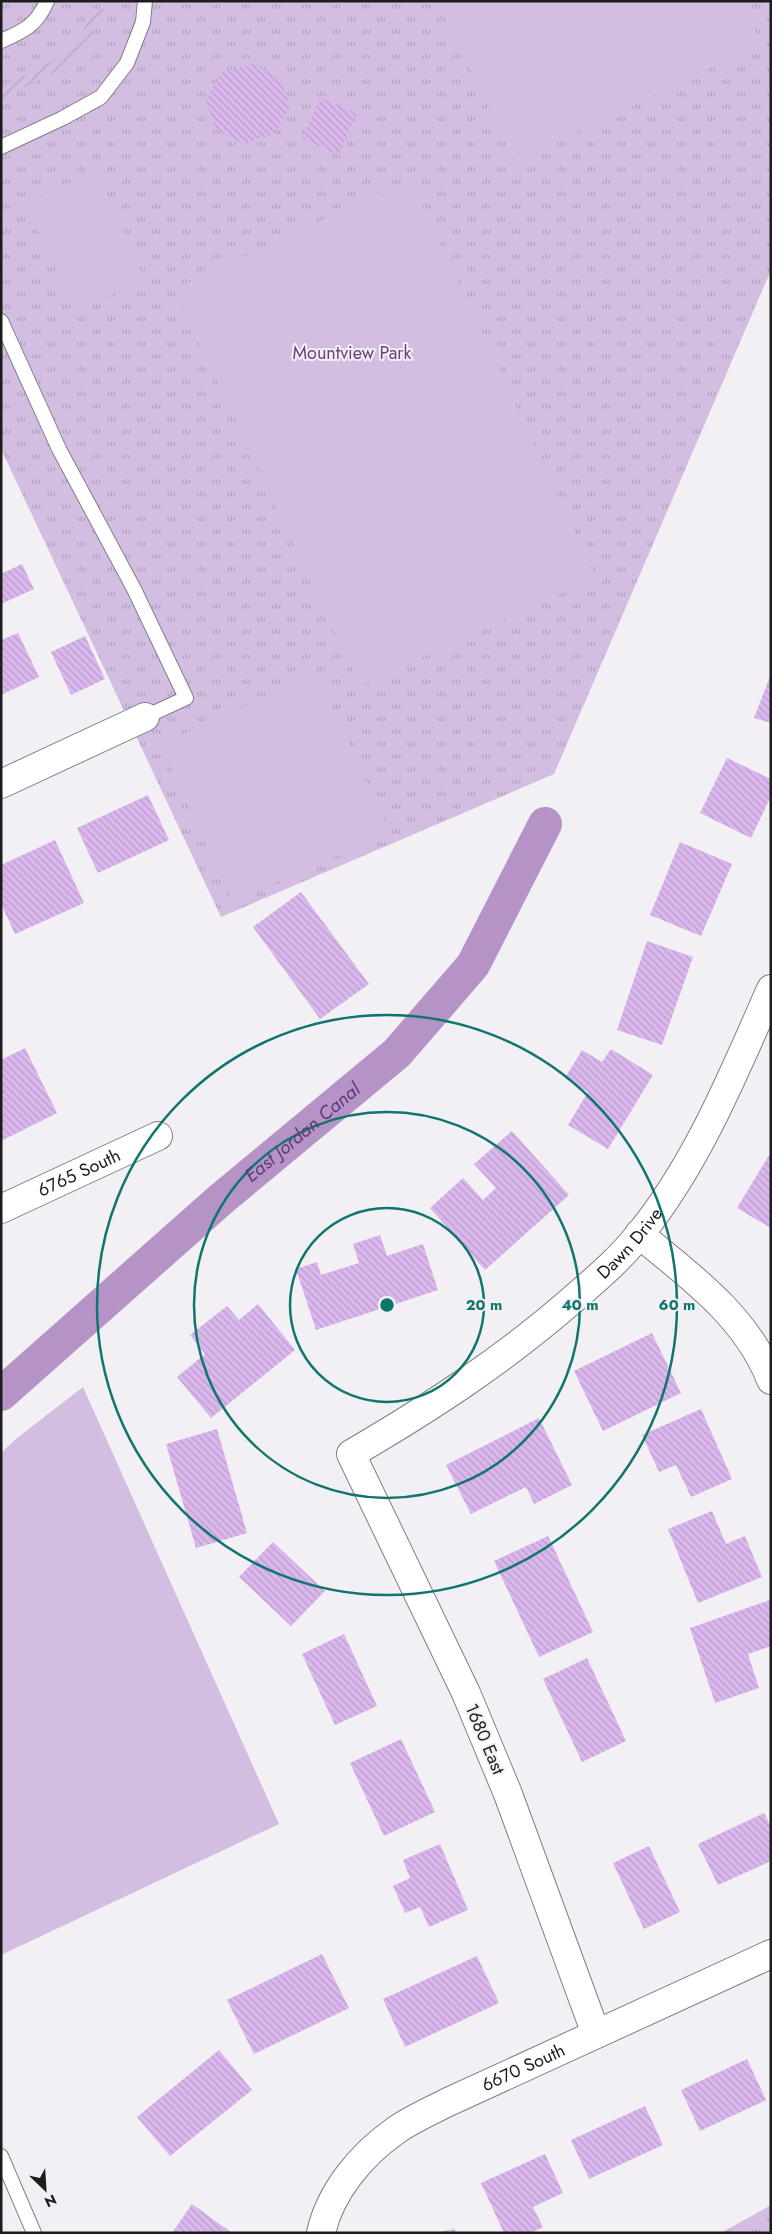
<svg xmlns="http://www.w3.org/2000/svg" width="772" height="2234" font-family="Jost,sans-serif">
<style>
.grass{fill:url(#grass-tufts)}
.garden{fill:url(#garden-furrows)}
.pitch{fill:#d3bde0}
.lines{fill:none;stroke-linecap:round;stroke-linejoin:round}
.canal{stroke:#b593c7;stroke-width:34}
.building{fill:url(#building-back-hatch)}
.service-casing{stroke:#827f84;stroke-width:16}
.minor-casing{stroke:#827f84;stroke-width:30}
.service{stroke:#fff;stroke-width:14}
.minor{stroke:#fff;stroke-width:28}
.ring{fill:none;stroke:#0f766e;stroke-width:2.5}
.labels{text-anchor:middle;stroke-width:4;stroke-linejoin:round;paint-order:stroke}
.park-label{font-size:18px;fill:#6b4081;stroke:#f3f0f5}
.street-label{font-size:18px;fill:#1d1c1d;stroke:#f3f0f5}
.water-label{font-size:19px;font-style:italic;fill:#64397a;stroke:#f3f0f5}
.centre{fill:#0f766e;stroke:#f3f0f5;stroke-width:2.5}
.ring-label{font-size:15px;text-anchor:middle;font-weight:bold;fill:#0f766e;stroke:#f3f0f5;stroke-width:4;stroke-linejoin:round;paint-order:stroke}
</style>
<defs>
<pattern id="grass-tufts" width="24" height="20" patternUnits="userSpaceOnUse" patternTransform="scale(1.25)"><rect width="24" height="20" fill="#d3bde0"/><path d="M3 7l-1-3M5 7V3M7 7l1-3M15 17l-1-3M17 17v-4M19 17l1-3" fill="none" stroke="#b5a2c0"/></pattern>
<pattern id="garden-furrows" width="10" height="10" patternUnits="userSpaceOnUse" patternTransform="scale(1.25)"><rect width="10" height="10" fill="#d3bde0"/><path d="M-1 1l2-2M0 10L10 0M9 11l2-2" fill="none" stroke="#b5a2c0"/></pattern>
<pattern id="building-back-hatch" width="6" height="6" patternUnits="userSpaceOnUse" patternTransform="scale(1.25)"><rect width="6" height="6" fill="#dab7ed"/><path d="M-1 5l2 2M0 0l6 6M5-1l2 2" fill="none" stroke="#bb9dcb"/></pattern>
</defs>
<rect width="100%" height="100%" fill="#f3f0f5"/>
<g class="grass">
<path d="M1,1h770v269l-217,504 -333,143 -220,-468z"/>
<path d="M771,2205v28h-50z"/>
</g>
<path class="garden" d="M93,8l11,2 -16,33 -16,20 -71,36v-13c43,-19 77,-31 92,-78z"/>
<g class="pitch">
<path d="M438,1h303l21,43 -247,118z"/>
<path d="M95,171l50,108 -69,33 -50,-109z"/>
<path d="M410,179l186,398 -236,109 -186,-397z"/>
<path d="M316,674l74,158 -157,70 -72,-158z"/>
<path d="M83,1387l196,437 -278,131v-502l16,-15z"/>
</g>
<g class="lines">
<path class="canal" id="s1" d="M1,1394l219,-194 177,-147 76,-88 72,-141"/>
</g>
<g class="building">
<path d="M253,64l28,15 9,29 -16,26 -30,10 -29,-15 -9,-29 16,-28z"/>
<path d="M320,98l37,15 -18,42 -37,-16z"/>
<path d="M22,564l12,25 -33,15v-30z"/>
<path d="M18,633l21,44 -38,18v-55z"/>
<path d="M85,636l20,43 -34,16 -20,-43z"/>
<path d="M771,674v49l-17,-5z"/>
<path d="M727,758l44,21v17l-20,42 -51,-25z"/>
<path d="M148,795l21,45 -71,33 -21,-45z"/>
<path d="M55,840l29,63 -69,31 -14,-30v-39z"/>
<path d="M680,842l52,22 -31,72 -51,-21z"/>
<path d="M301,892l68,92 -49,35 -67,-92z"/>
<path d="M647,941l46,16 -31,88 -45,-15z"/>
<path d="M25,1048l32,65 -56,28v-81z"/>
<path d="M611,1049l42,26 -45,74 -40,-24 20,-33 -23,-14 17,-28 20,12z"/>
<path d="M512,1131l57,64 -84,75 -55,-62 33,-30 20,22 13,-12 -22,-24z"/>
<path d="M771,1152v76l-34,-20z"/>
<path d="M380,1235l7,21 36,-12 15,46 -122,40 -20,-61 21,-7 4,13 38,-12 -6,-19z"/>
<path d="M258,1304l37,46 -84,68 -34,-41 28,-23 -15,-19 37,-29 12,14z"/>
<path d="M652,1333l29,60 -78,38 -29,-60z"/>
<path d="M701,1409l31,70 -41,18 -15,-32 -17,7 -17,-37z"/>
<path d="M539,1418l33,67 -38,19 -8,-17 -55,27 -25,-49z"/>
<path d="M217,1429l30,104 -51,15 -30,-104z"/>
<path d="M712,1511l14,33 19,-8 17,41 -64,26 -30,-74z"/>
<path d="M548,1536l45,96 -54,25 -45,-96z"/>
<path d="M273,1542l52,49 -34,35 -52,-49z"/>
<path d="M770,1600l1,46 -23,8 11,34 -44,15 -25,-75z"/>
<path d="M344,1634l33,72 -42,19 -33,-71z"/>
<path d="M587,1658l39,83 -44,21 -39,-83z"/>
<path d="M401,1739l34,73 -51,24 -34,-73z"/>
<path d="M764,1813l7,14v34l-53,24 -20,-41z"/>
<path d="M440,1844l28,66 -39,17 -9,-20 -15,6 -12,-27 17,-8 -7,-18z"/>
<path d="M649,1846l31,66 -36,17 -31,-66z"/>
<path d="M322,1954l27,54 -95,46 -27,-54z"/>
<path d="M477,1956l22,47 -94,44 -22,-48z"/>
<path d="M219,2050l33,40 -82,66 -33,-39z"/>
<path d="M747,2059l19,41 -66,31 -19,-41z"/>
<path d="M645,2106l18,39 -74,34 -18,-39z"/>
<path d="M545,2154l18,39 -30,14 10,20 -12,6h-27l-23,-50z"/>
<path d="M192,2204l40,29h-60z"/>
<path d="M455,2229l1,4h-17v-1z"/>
</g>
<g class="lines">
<g class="service-casing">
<g id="service">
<path d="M1,41c23,-10 36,-16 46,-40"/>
<path d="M1,147l62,-29 38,-21 26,-34 16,-41 2,-21"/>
<path d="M1,321l58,128 75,140 52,109 -41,19"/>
<path d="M1,2156l33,77"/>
</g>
</g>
<g class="minor-casing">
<g id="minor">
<path d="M1,784l144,-67"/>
<path id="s2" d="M1,1209l157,-73"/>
<path d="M639,1234c51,42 108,83 132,146"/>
<path id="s3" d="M596,2034l-88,-240 -42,-101 -115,-239c79,-46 151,-93 220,-153 24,-21 48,-41 68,-66 58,-71 95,-162 132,-246"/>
<path id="s4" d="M321,2233c9,-41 40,-78 74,-102 15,-11 34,-19 51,-28l325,-149"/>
</g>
</g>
<use href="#service" class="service"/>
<use href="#minor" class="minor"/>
</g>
<g class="ring">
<circle cx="387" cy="1305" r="97"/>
<circle cx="387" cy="1305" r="193"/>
<circle cx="387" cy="1305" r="290"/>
</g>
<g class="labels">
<g class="park-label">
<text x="352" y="359">Mountview Park</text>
</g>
<g class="street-label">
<text dy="6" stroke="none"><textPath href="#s2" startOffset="86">6765 South</textPath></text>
<text dy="6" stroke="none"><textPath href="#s3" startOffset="981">Dawn Drive</textPath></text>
<text transform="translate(485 1739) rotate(67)" y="6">1680 East</text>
<text dy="6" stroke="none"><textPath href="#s4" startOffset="272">6670 South</textPath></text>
</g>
<g class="water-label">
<text dy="7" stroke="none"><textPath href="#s1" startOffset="399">East Jordan Canal</textPath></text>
</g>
</g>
<circle cx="387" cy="1305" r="8" class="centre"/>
<g class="ring-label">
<text x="484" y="1310">20 m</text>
<text x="580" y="1310">40 m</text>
<text x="677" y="1310">60 m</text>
</g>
<rect width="772" height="2234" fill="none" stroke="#1d1c1d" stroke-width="5"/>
<g transform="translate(45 2189) rotate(155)" stroke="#f3f0f5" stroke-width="4" paint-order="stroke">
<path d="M0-4L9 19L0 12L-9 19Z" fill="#1d1c1d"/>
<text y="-8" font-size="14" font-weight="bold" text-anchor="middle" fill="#1d1c1d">N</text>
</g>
</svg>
